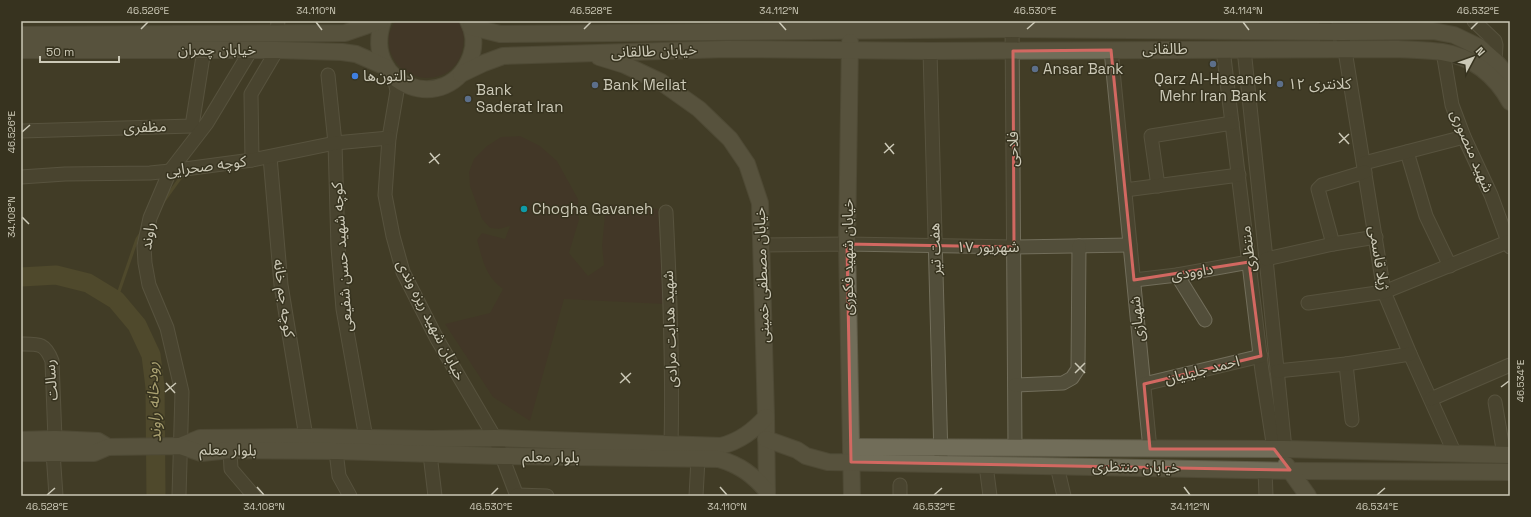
<svg xmlns="http://www.w3.org/2000/svg" width="1531" height="517" font-family="'Space Grotesk','Noto Sans Arabic',sans-serif">
<style>
.green{fill:#433228}
.lines{fill:none;stroke-linecap:round;stroke-linejoin:round}
.stream{stroke:#605a33;stroke-width:3}
.river{stroke:#605a33;stroke-width:19}
.minor-casing{stroke:#726e5b;stroke-width:15}
.major-casing{stroke:#5e5a47;stroke-width:18}
.minor{stroke:#524e3a;stroke-width:13}
.major{stroke:#716d59;stroke-width:16}
.marked{fill:none;stroke:#d26861;stroke-width:3;stroke-linejoin:round}
.ticks{fill:none;stroke:#ccc9b7;stroke-width:1.5}
.service-dot{fill:#5c6f8a;stroke:#37331f;stroke-width:1.5}
.shop-dot{fill:#3f7fe0;stroke:#37331f;stroke-width:1.5}
.culture-dot{fill:#0f9aa8;stroke:#37331f;stroke-width:1.5}
.labels{text-anchor:middle;stroke-width:3;stroke-linejoin:round;paint-order:stroke}
.street-label{font-size:15px;fill:#ccc9b7;stroke:#37331f}
.poi-label{font-size:15px;fill:#ccc9b7;stroke:#37331f;text-anchor:start}
.water-label{font-size:16px;font-style:italic;fill:#aaa171;stroke:#37331f}
.neatline{fill:none;stroke:#ccc9b7;stroke-width:1.5}
.ticks-label{font-size:10px;text-anchor:middle;fill:#ccc9b7}
</style>
<rect width="100%" height="100%" fill="#423d26"/>
<g class="green">
<path d="M395,21h63c6,7 7,18 5,26 -8,48 -79,37 -74,-12 1,-4 4,-10 6,-14z"/>
<path d="M520,136l20,10 17,15 21,38 1,21 -10,33 19,23 16,-11 -2,-19 4,-42 52,5 5,95 -99,-5 -34,122 -37,-24 -48,-73 45,-11 13,-24c-18,-13 -20,-28 -26,-49l5,-7 23,6 5,-13 -11,3 -9,-1 -8,-9 -12,-33 -1,-14 5,-13 13,-13 14,-9z"/>
</g>
<g class="lines">
<g class="stream">
<path d="M163,202l18,-25"/>
<path d="M116,300l21,-61 4,-6"/>
</g>
<path class="river" d="M21,277l35,-2 32,8 28,17 21,25 14,30 4,32 1,109"/>
<g class="minor-casing">
<g id="minor">
<path d="M1012,21l3,427"/>
<path d="M1325,21l2,28"/>
<path d="M1474,21l21,20 1,4 -1,16"/>
<path d="M1342,32l42,260 26,62 45,100"/>
<path d="M277,33l1,-12"/>
<path d="M1223,49l39,322 12,78"/>
<path d="M1244,49l22,210 19,190"/>
<path d="M1111,50l39,399"/>
<path d="M930,51l11,406"/>
<path d="M1443,52l9,53 12,32 27,58 19,52"/>
<path d="M328,75l7,68 3,104 5,62 23,129"/>
<path d="M394,77l3,14 -8,47 -4,57 8,41 10,36 34,67 58,99 22,58"/>
<path d="M21,131l171,-5 12,-76"/>
<path d="M1407,152l19,64 24,50"/>
<path d="M270,157l11,128 25,152"/>
<path d="M252,160l-1,-66 26,-44"/>
<path d="M1364,163l100,-26"/>
<path d="M21,177l44,-3 85,-1 20,-2 82,-11 83,-17 54,-5"/>
<path d="M1158,186l-7,-50 81,-13"/>
<path d="M1125,190l114,-15"/>
<path d="M666,212c4,78 7,155 5,233"/>
<path d="M1333,244l-15,-55 4,-4 43,-13"/>
<path d="M762,245l85,-1 167,3 116,-2"/>
<path d="M1266,259l67,-15 43,-7"/>
<path d="M1177,275l28,45"/>
<path d="M1134,280l43,-5 72,-13"/>
<path d="M1308,303l76,-11 126,-51"/>
<path d="M21,344c18,0 24,-1 31,17l3,78"/>
<path d="M1346,364l6,56"/>
<path d="M1277,371l69,-7 64,-10"/>
<path d="M1144,384l117,-28"/>
<path d="M1015,385l48,-2 9,-5 6,-9 1,-123"/>
<path d="M1431,399l79,-34"/>
<path d="M1495,402l9,53"/>
<path d="M431,445l-1,9 5,42"/>
<path d="M230,450l1,19 23,27"/>
<path d="M336,451l3,25 11,20"/>
<path d="M53,452l3,44"/>
<path d="M986,465l4,31"/>
<path d="M1057,466l7,30"/>
<path d="M1265,470l1,26"/>
<path d="M517,495l30,1"/>
<path d="M179,496l3,-104 -15,-64 -18,-43 -4,-22 -1,-17 6,-28 20,-47 37,-48 44,-73"/>
<path d="M696,496l2,-37"/>
<path d="M900,496v-11"/>
</g>
</g>
<g class="major-casing">
<g id="major">
<path d="M383,21c-23,66 66,96 88,35 4,-11 3,-24 -3,-35"/>
<path d="M471,27l29,7 512,-5 330,3 91,-1 21,4 25,12 16,14 15,17"/>
<path d="M21,35l324,-2 35,-12"/>
<path d="M850,42l-3,202 5,252"/>
<path d="M21,50h256l65,2 14,2 30,13"/>
<path d="M599,57l26,8 36,17 38,27 31,30 17,25 13,39 6,214 1,79"/>
<path d="M461,74l23,-11 19,-7 223,-7 204,2 468,-2c15,1 30,1 44,3 30,4 54,24 68,50"/>
<path d="M766,439l31,11 9,6 22,6 472,9 210,1"/>
<path d="M21,440l34,-1 43,2 10,6"/>
<path d="M180,446l20,-8 106,-1 126,2 63,-1 226,8c19,-5 32,-15 45,-29"/>
<path d="M851,447l434,2 225,6"/>
<path d="M21,453h73l14,-6 72,-1 21,7 29,-3 106,1 166,5 217,3c21,6 34,16 48,32"/>
<path d="M1286,465l22,31"/>
</g>
</g>
<use href="#minor" class="minor"/>
<use href="#major" class="major"/>
</g>
<path d="M0 0H1531V517H0ZM1111,50l23,230 115,-18 12,94 -117,28 6,65h124l16,21 -439,-8 -4,-218 167,3 -1,-196z" fill="#423d26" fill-opacity=".55" fill-rule="evenodd"/>
<path class="marked" d="M1111,50l23,230 115,-18 12,94 -117,28 6,65h124l16,21 -439,-8 -4,-218 167,3 -1,-196z"/>
<path class="ticks" d="M316,22l6,8M779,22l7,8M1243,22l6,8M141,29l7,-7M584,29l7,-7M1027,29l8,-7M1471,29l7,-7M22,132l8,-7M1339,133l10,11M885,143l9,11M1339,143l10,-9M430,153l9,11M884,153l10,-9M429,163l11,-9M22,217l7,7M1075,363l10,10M621,373l9,10M1075,373l10,-10M166,383l9,10M620,383l11,-10M1501,387l8,-6M165,392l11,-9M257,487l7,8M720,487l7,8M1184,487l6,8M47,495l8,-7M491,495l7,-7M934,495l8,-7M1377,495l8,-7"/>
<g class="service-dot">
<circle cx="1213" cy="64" r="4"/>
<circle cx="1035" cy="69" r="4"/>
<circle cx="1280" cy="84" r="4"/>
<circle cx="595" cy="85" r="4"/>
<circle cx="468" cy="99" r="4"/>
</g>
<circle class="shop-dot" cx="355" cy="76" r="4"/>
<circle class="culture-dot" cx="524" cy="209" r="4"/>
<g class="labels">
<g class="street-label">
<text x="1165" y="54">طالقانی</text>
<text x="217" y="55">خیابان چمران</text>
<text transform="translate(654 51) rotate(-2)" y="5">خیابان طالقانی</text>
<text transform="translate(145 127) rotate(-2)" y="5">مظفری</text>
<text transform="translate(1013 149) rotate(-90)" y="5">فلاحی</text>
<text transform="translate(1472 151) rotate(67)" y="5">شهید منصوری</text>
<text transform="translate(206 166) rotate(-7)" y="5">کوچه صحرایی</text>
<text transform="translate(148 236) rotate(-82)" y="5">راوند</text>
<text x="988" y="252">۱۷ شهریور</text>
<text transform="translate(935 249) rotate(-92)" y="5">هفت تیر</text>
<text transform="translate(1248 249) rotate(-97)" y="5">منتظری</text>
<text transform="translate(342 257) rotate(-94)" y="5">کوچه شهید حسن شفیعی</text>
<text transform="translate(848 257) rotate(-90)" y="5">خیابان شهید فکوری</text>
<text transform="translate(1379 258) rotate(81)" y="5">ژیلا قاسمی</text>
<text transform="translate(1192 272) rotate(-9)" y="5">داوودی</text>
<text transform="translate(762 275) rotate(-92)" y="5">خیابان مصطفی خمینی</text>
<text transform="translate(284 298) rotate(82)" y="5">کوچه جم خانه</text>
<text transform="translate(1137 319) rotate(-96)" y="5">شهبازی</text>
<text transform="translate(431 320) rotate(63)" y="5">خیابان شهید ریزه وندی</text>
<text transform="translate(670 329) rotate(-92)" y="5">شهید هدایت مرادی</text>
<text transform="translate(1202 370) rotate(-14)" y="5">احمد جلیلیان</text>
<text transform="translate(51 380) rotate(-95)" y="5">رسالت</text>
<text transform="translate(228 450) rotate(1)" y="5">بلوار معلم</text>
<text transform="translate(551 457) rotate(1)" y="5">بلوار معلم</text>
<text transform="translate(1136 467) rotate(1)" y="5">خیابان منتظری</text>
</g>
<g class="poi-label">
<text x="1043" y="74">Ansar Bank</text>
<text x="363" y="81">دالتون‌ها</text>
<text x="1213" y="84" text-anchor="middle">Qarz Al-Hasaneh<tspan x="1213" dy="17">Mehr Iran Bank</tspan></text>
<text x="1288" y="89">کلانتری ۱۲</text>
<text x="603" y="90">Bank Mellat</text>
<text x="476" y="95">Bank<tspan x="476" dy="17">Saderat Iran</tspan></text>
<text x="532" y="214">Chogha Gavaneh</text>
</g>
<g class="water-label">
<text transform="translate(153 402) rotate(-93)" y="6">رودخانه راوند</text>
</g>
</g>
<rect width="1531" height="517" fill="none" stroke="#37331f" stroke-width="44"/>
<g transform="translate(1473 58) rotate(49)" stroke="#37331f" stroke-width="3" paint-order="stroke">
<path d="M0-3L7 15L0 10L-7 15Z" fill="#ccc9b7"/>
<text y="-6" font-size="11" font-weight="bold" text-anchor="middle" fill="#ccc9b7">N</text>
</g>
<path d="M40 56v6h79v-6" fill="none" stroke="#ccc9b7" stroke-width="2"/>
<text x="46" y="56" font-size="12" fill="#ccc9b7" stroke="#37331f" stroke-width="3" paint-order="stroke">50 m</text>
<rect x="22" y="22" width="1487" height="473" class="neatline"/>
<g class="ticks-label">
<text x="148" y="14">46.526°E</text>
<text x="316" y="14">34.110°N</text>
<text x="591" y="14">46.528°E</text>
<text x="779" y="14">34.112°N</text>
<text x="1035" y="14">46.530°E</text>
<text x="1243" y="14">34.114°N</text>
<text x="1478" y="14">46.532°E</text>
<text transform="translate(11 132) rotate(-90)" y="4">46.526°E</text>
<text transform="translate(11 217) rotate(-90)" y="4">34.108°N</text>
<text transform="translate(1520 381) rotate(-90)" y="4">46.534°E</text>
<text x="47" y="510">46.528°E</text>
<text x="264" y="510">34.108°N</text>
<text x="491" y="510">46.530°E</text>
<text x="727" y="510">34.110°N</text>
<text x="934" y="510">46.532°E</text>
<text x="1190" y="510">34.112°N</text>
<text x="1377" y="510">46.534°E</text>
</g>
</svg>
